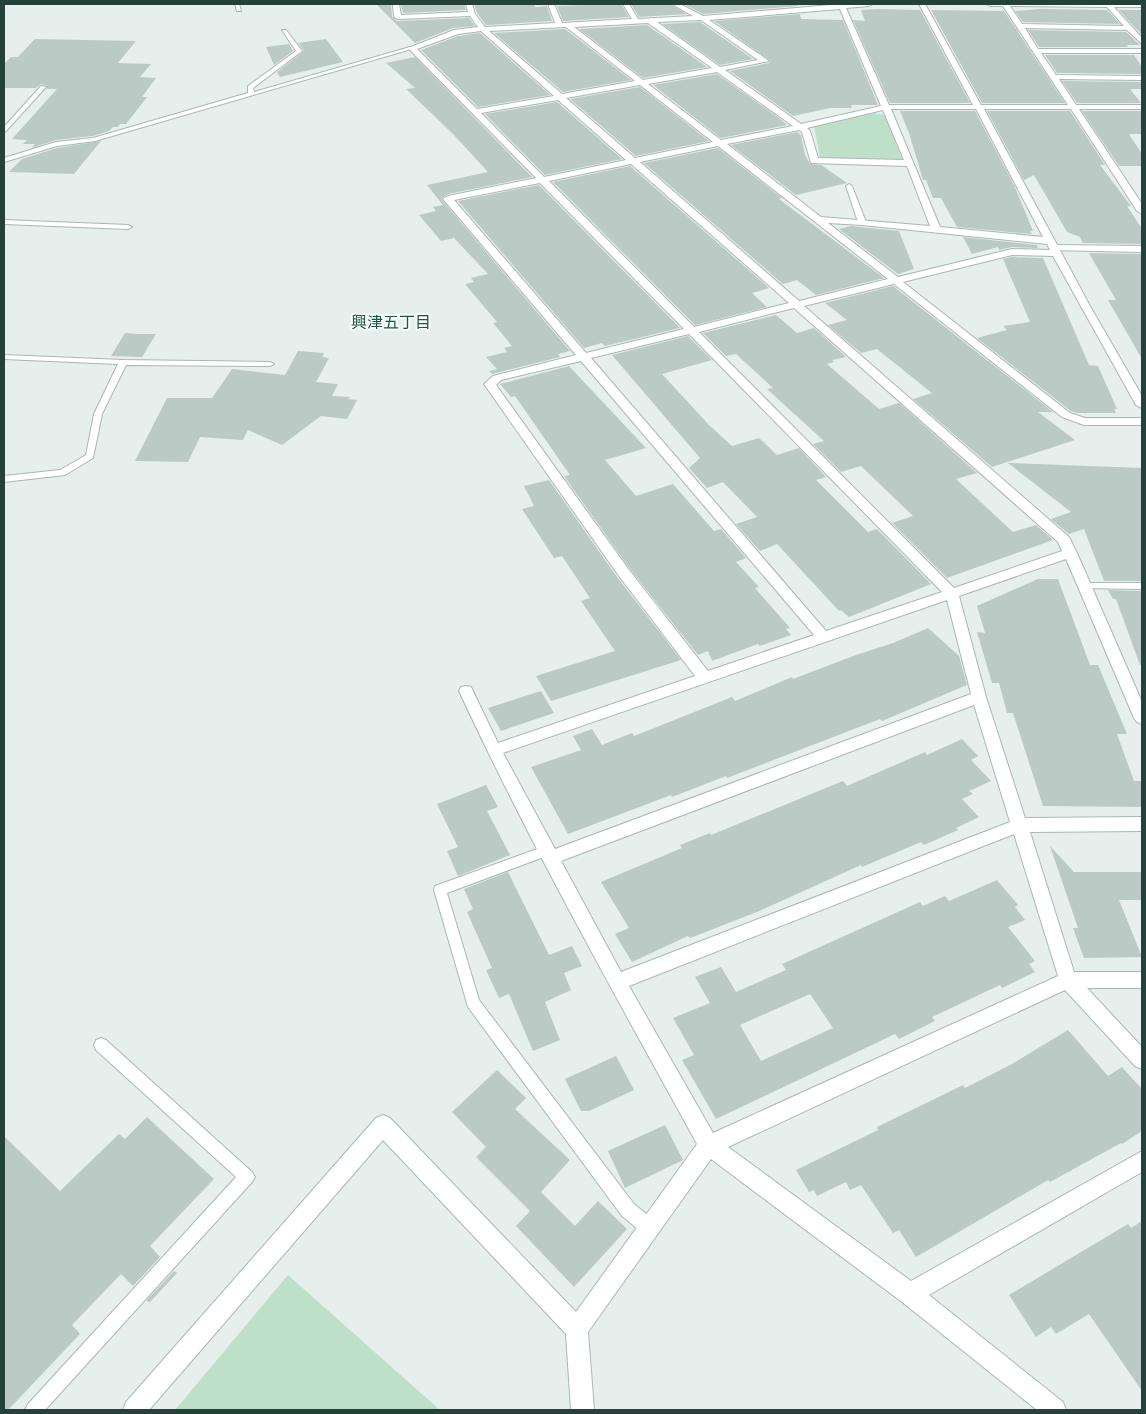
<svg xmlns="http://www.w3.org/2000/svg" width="1146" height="1414" font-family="Manrope,'Noto Sans JP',sans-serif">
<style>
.green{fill:#bfe0c8}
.building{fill:#bbcac4;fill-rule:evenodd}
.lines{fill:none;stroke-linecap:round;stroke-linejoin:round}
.lane-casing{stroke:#a8b8b2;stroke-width:2}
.street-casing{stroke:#a8b8b2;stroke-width:2}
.secondary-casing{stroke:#a4bbb3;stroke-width:2}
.lane{fill:#fff;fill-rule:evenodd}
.street{fill:#fff;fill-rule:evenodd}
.secondary{fill:#fff;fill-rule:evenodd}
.labels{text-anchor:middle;stroke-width:4;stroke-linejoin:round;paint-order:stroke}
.far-neighbourhood-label{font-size:16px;fill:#1f5548;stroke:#f7fbf9}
</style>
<rect width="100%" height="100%" fill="#e6efeb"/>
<g class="green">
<path d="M874,113l11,2 17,44 -82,-1 -6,-32z"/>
<path d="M288,1275l152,135h-265z"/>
</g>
<g class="building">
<path d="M376,4h15l1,13 5,4 72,-3 6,8 -22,2 -38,15z"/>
<path d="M401,4h63l2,6 -63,3z"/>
<path d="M474,4h60l1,3 12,-1 5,15 -66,4 -9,-12z"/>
<path d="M617,4h4l8,13 -66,4 -6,-15z"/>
<path d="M631,4h39l17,10 -48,3z"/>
<path d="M684,4h113l1,2 -95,8z"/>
<path d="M877,9l43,1 50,93h-80l-37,-83 12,1 -4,-11z"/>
<path d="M1040,9l67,1 13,14 -97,-2 -8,-11z"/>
<path d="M931,10l73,1 61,92h-83z"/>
<path d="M1119,10h23v25z"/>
<path d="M800,14l1,5 42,1 35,85h-27l1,3h-22l-37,8 -63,-45 39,-8 2,-2 -57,-40z"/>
<path d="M700,22l53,37 -33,6 -58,-41z"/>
<path d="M647,25l60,42 -64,11 -64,-49z"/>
<path d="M565,29l66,51 -68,12 -69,-59z"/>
<path d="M1028,30l98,2 14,13h-13l1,2h-89z"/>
<path d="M480,33l70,62 -72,12 -57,-57 37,-14z"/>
<path d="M35,39l101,2 -18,22 33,1 -11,13 16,1 -14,19h5l-21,27h-6l-2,3h-5l-4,4 -16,5 -37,4 -24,8 3,-4h-12l4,-4 -15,-1 45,-50h-10v-3l-6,-2 -5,4h-32v-24l7,-7h7z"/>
<path d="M326,39l17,23 -63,15 -3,-5 27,-21 -6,-8z"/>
<path d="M289,44l4,7 -19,14 -8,-18z"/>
<path d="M1045,55h89l8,12v7l-85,-1z"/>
<path d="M415,57l117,120 -84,17 -7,5 129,152 -12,3 2,3 -68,17 -3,-3 8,-2 -11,-12 21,-5 -3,-4 8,-2 -19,-23 4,-1 -32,-38 9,-2 -3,-4 17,-4 -34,-36 -13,3 -22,-26 17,-4 -3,-4 10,-2 -16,-20 61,-13 -35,-38 -47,-45 9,-1 -29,-25z"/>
<path d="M717,74l62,44 8,7 -66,13 -68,-53z"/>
<path d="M1062,81l80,1v7h-12l11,14h-64z"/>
<path d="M640,87l69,54 -73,15 -66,-57z"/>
<path d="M557,102l65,57 -77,16 -60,-61z"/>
<path d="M900,111h75l39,74 19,46h-3l2,3 -75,-7 -16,-29h-8l-7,-18h-3l-14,-47z"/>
<path d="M987,111h83l35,54h-5l31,41h-4l15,23v15l-59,-1 -3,-6 -13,-5 -33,-57 -10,5z"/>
<path d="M1082,111h60v23h-13l13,20v12h-23z"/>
<path d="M797,132l4,3 4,20 5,9 11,1 26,18 -51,12 -65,-50z"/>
<path d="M101,141l-27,33 -65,-2 13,-13 35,-11z"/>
<path d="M718,148l64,50 -3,1 105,79 -68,17 -19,-15 -14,4 -139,-121z"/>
<path d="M630,166l139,122 -17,5 15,14 -72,18 -142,-143z"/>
<path d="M539,185l141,143 -75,18 -3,-3 -18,5 -126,-147z"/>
<path d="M851,226l48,5 15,38 -16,5 -59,-45z"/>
<path d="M963,237l74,8 1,3 -26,-1 -13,3 -1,-3 -26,7z"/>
<path d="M1089,253l53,1v105l-34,-59h8z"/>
<path d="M1012,257l31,1 46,107 9,1 19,43h-3l2,4h-39l-6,-2 -94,-73 30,-8 -4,-4 27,-4 -27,-63z"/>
<path d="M893,286l160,126h-15l37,28 -83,27 -79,-68 19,-6 -55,-44 -16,4 -33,-28 19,-5 -22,-17z"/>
<path d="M776,315l21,18 17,-5 32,29 -14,3 2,2 -7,2 52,45 20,-6 78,70 -21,6 57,53 23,-7 17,15 -106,38 -55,-55 21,-7 -52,-50 -20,6 -28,-28 11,-3 -57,-52 6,-1 -37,-34 -10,2 -23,-23z"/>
<path d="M125,333l14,1h17l-14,23 -31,-1z"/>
<path d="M688,336l24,24 -50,14 47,51 23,21 27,-8 18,17 22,-7 27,29 -10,3 52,52 9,-3 54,55 -82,33 -8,-7 -2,1 -62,-67 -17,7 -24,-27 21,-7 -34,-35 -16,6 -18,-20 11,-10 -88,-103z"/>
<path d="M298,351l26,2 -2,4 7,1 -13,24 22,2 -6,12 18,1 -2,2 9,1 -10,19 -26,-3 -39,29 -34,-15 -5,10 -43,-3 -12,25 -53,-1 32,-63h45l20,-29 53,6z"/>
<path d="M569,366l77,82 -41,12 31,36 37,-12 41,47 7,-2 25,29 -10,4 23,25 -4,1 35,40 -4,1 5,6 -31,11 -2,-2 -46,17 -4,-10 -10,4 -68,-86 -66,-93 6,-1 -55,-79 -4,1 -11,-13z"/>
<path d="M1008,463l134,5v113h-38l-20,-52 -15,5 -18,-15 20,-7z"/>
<path d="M549,480l68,97 64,83 -130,41 -15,-25 79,-25 -34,-50 9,-3 -28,-42 -8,2 -32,-49 12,-3 -10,-20z"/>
<path d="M1038,579h20l32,86h8l29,69h-10l17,47h8v26l-99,-1 -30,-93h-6l-8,-30h-7l-15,-51 8,1 -8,-27z"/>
<path d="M1108,590l34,1v73l-2,1 -24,-66h-3z"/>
<path d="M928,628l31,28 8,29 -85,36 -2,-2 -153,59 -1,-2 -54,21 -1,-2 -103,39 -37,-67 50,-17 -8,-14 19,-7 10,16 30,-12 2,3 98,-39 3,4 57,-24 1,2 63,-24 37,-12z"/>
<path d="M541,691l13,22 -53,18 -13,-23z"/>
<path d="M962,739l16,17 -7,4 20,21 -22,10 4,3 -11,5 17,18 -23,11 2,2 -34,15 -3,-3 -59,25 -1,-2 -104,47 -67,26 -2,-2 -56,26 -17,-28 14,-6 -28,-46 81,-34 -2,-3 30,-12 1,2 132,-54 4,5 78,-34 2,3z"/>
<path d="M486,785l12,22 -11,4 23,44 -52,21 -11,-25 11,-4 -21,-43z"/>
<path d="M1050,846l24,26h68v28h-23l23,57 -58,1 -11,-30h5z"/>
<path d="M508,872l41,83 23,-9 10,20 -18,7 7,17 -26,12 15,38 -27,11 -24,-57 -10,4 -13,-28 6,-2 -25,-56 6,-3 -9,-20z"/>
<path d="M997,880l21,25 -3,2 10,13 -17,7 27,34 -6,3 6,8 -33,16 -2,-3 -68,32 3,4 -36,18 -4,-5 -179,85 -34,-59 12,-5 -21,-37 37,-15 -15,-26 26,-10 15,25 50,-22 -4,-6 138,-62 3,4 22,-10 4,5zM810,994l23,34 -72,33 -21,-36z"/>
<path d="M1068,1030l40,46 14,-9 20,22v42l-20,13 -1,-1 -71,39 -2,-2 -132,77 -17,-27 -6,3 -32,-48 -11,5 -4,-8 -29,14 -3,-6 -5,2 -13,-22 82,-40 -1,-3 86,-42 2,3 47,-24z"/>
<path d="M616,1056l18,34 -45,21h-8l-16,-32z"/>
<path d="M497,1070l29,28 -11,11 55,51 -29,32 34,34 23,-25 29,28 -53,58 -58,-61 14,-15 -54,-54 10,-10 -34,-35z"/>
<path d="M147,1117l67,62 -64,67 10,11 -27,29 -12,-12 -49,51 8,9 -72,76h-4v-274l56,55 59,-57 6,5z"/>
<path d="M665,1125l18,35 -58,28 -17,-37z"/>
<path d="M1142,1221v170l-53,-77 -33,20 -5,-7 -15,10 -27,-42 119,-71 3,4z"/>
<path d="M174,1271l3,2 -28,30 -2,-3z"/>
</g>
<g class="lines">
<g class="lane-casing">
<g id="lane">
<path d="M235,4h4l2,7h-4z"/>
<path d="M282,30h4l16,21 -49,37 1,4 156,-45 5,1 -320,93 -38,5 -53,16v-4l52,-16 37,-4 155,-45v-7l48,-35z"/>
<path d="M41,86l5,1 -40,44 -2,1v-5z"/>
<path d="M849,184l3,2 14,36 -2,1 -6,-1 -12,-36z"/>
<path d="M4,220l124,5 4,2 -4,2 -124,-5z"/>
<path d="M4,355l119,5 147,2 4,2 -4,2 -144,-1 -24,49 -9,44 -28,17 -61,7v-6l56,-6 26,-15 8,-41 24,-50 -114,-5z"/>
<path d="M1084,583h58v6l-62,-1 -1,-2 1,-2z"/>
<path d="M548,845l4,1 2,4 -2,4 -105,39 32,107 155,204 22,18 2,6 -2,6 -6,2 -6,-2 -22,-18 -154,-209 -34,-117 1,-4z"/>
<path d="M101,1038l5,2 146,132 3,5 -3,5 -207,228h-20l3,-6 208,-227 -140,-127 -2,-5 2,-5z"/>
</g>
</g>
<g class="street-casing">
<path id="street" d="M393,4h6l2,11 67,-3 -2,-8h6l3,10 10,13 70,-4 -7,-19h6l8,19 70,-4 -9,-15h6l9,15 55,-3 -21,-12h8l23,12 139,-12h30l-3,2 -23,2 43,97h84l-54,-101h6l56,101h87l-65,-99h-13l-3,-2h155v3h-28l28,31v6l-15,-14 -102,-2 13,21h104v4h-101l15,22 86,1v4l-83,-1 17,26h66v4h-63l63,95v10l-5,-3 -66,-102h-87l106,197 52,90v12l-6,-3 -83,-149 -41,-1 -109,27 167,131 15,5h57v7h-58l-22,-8 -168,-133 -90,22 265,231 8,16 65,149v22l-5,-2 -3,-4 -68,-159 -107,37 27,101 39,121 117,-1v14l-112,1 44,140h68v16h-55l55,59v22l-7,-3 -70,-76 -337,157 183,134 231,-130v21l-213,123 134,107 3,8h-29l-135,-108 -191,-143 -123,173 6,78h-23l-5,-76 -183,-194 -234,270h-26l3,-8 250,-284 7,-3 7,3 186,194 121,-168c-82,-149 -166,-298 -238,-453l2,-4 5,-1 5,1 27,56 197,-67 -76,-100 -135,-192 9,-8 83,-21 -133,-156 5,-3 88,-18 -128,-130 46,-18 24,-3 -8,-11 -72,3 -4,-2zM1010,6l97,1 17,19 -102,-2zM840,9l41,97 -80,18 -76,-54 44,-9 -60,-41zM701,20l57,40 -38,7 -63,-45zM648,23l64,45 -69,12 -69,-53zM566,27l69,54 -73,13 -73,-63zM481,31l73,65 -77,13 -60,-60 41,-15zM717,72l76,54 -72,14 -73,-56zM640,85l73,57 -78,16 -69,-60zM558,100l68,60 -82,17 -63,-64zM891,109h85l67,128 -103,-10zM883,110l21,50 -86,-2 -8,-27 -3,-3zM799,130l3,2 9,31 96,3 23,60 -109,-9 -94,-73zM718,146l170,133 -89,22 -159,-139zM631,164l158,139 -95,24 -145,-146zM540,183l144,146 -98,24 -132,-153zM828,223l34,2 185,19 3,6 -38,-1 -114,28zM794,308l264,234 4,9 -108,37 -255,-256zM689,334l253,258 -116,39 -235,-273zM581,361l233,274 -106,36 -79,-101 -133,-185 5,-5zM947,600l24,94 -416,155 -52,-96zM974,705l36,117 -389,150 -60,-111zM1014,834l44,142 -345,157 -84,-147z"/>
</g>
<g class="secondary-casing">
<path id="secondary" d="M1053,245l89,1v6l-92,-2v-4z"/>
</g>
<use href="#lane" class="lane"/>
<use href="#street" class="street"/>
<use href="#secondary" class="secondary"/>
</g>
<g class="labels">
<g class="far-neighbourhood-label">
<text x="391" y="328">興津五丁目</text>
</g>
</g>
<rect width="1146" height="1414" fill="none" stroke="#24423a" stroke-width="10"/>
</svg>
